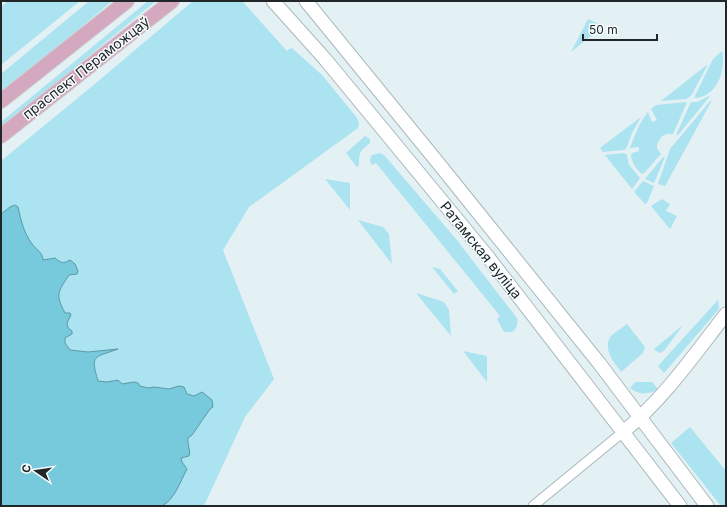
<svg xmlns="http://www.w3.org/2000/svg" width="727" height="507" font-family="Inter,sans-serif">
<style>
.green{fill:#abe3f0}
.water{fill:#77c9dc;stroke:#5d98a6}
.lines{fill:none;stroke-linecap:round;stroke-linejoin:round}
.street-casing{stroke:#abb8bb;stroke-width:11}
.secondary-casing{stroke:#abb8bb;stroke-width:15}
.primary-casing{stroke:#cecfd0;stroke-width:16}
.street{stroke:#fff;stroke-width:9}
.secondary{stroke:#fff;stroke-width:13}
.primary{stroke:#d4a9bf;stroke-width:14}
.labels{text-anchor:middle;stroke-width:3;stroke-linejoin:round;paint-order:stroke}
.street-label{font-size:14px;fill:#212728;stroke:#f7fdfe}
</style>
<rect width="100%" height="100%" fill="#e3f1f5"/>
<g class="green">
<path d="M8,1h72l-79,64v-58z"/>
<path d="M89,1h23l-52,44 -59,46v-17z"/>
<path d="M148,1h8l-155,127v-6z"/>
<path d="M193,1h49l45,50 2,-2 3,-1 31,28 34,42 2,5 -1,5 -109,79 -26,43 51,129 -29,38 -41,89h-203v-345l95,-78z"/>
<path d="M588,19l15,7 -32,26z"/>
<path d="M722,51c5,19 -6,47 -28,47l19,-39z"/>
<path d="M708,64l-17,32 -5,3 -25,2z"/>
<path d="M711,95l-33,40h-2l15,-33h6z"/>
<path d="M711,100v2l-46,84 -7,-2 12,-35z"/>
<path d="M687,102l-14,32h-6l-5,2 -5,8v4l4,6 -17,19 -2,1c-6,-5 -10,-11 -11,-19l1,-2 7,-2v-4l-9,1c5,-13 9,-25 18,-36l4,10 5,-2 -6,-11 5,-4z"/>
<path d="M641,117l-9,16 -5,14 -3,3 -21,2 -3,-4z"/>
<path d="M365,136l5,3v4c-10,8 -11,9 -11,22l-2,2 -11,-14z"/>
<path d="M380,153l4,2 72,84 61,79c1,6 0,10 -5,14h-8l-7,-13 3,-3 -124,-153 -4,2c-3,-4 -2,-6 0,-10z"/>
<path d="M624,153l3,2 2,10 11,13 -8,11 -27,-34z"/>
<path d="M663,157h2l-11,26 -9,-4z"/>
<path d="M325,179l25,4v27z"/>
<path d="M643,181l11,5 -7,17 -2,1 -11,-12z"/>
<path d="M662,199l8,5 -4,7 11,5 -7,13 -19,-23z"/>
<path d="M358,220l25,7 6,7 3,30z"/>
<path d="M432,267l8,2 18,22 -4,3z"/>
<path d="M416,293l28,9 5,8 2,26z"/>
<path d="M718,300l1,9 -55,64 -6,-7z"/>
<path d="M627,324l18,23 -2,6 -22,19c-7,-10 -19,-23 -10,-36 4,-4 11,-8 16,-12z"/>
<path d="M683,325l-19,26 -5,2 -5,-4z"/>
<path d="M463,351l24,5v26z"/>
<path d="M635,382h17l6,7c-9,6 -20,6 -28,-1z"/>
<path d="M690,427l36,44v35h-5l-50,-63z"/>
</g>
<path class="water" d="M15,205l3,2c3,14 6,26 14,37 4,5 11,9 11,16l12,-2c6,5 8,6 15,2l5,4 3,7 -1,3 -8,1c-11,17 -14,19 -4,38h5l1,2 -4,8 1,5 4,3v3l-7,4v5l5,7 18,2 30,-3c-24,9 -28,5 -20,32l9,1 11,-2 4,4 12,-2 4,1 2,3 8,2 6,-1 15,2 10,-3 5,1 3,7 7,2 8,-4 10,8 1,7 -3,2 -18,26 -4,3c-1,6 3,13 1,18l-8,2 1,4 5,7c-7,13 -12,30 -25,37h-161v-292l9,-7z"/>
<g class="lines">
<g class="street-casing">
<path id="street" d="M533,506l90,-74"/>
</g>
<g class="secondary-casing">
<g id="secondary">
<path d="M273,1l52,58 163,198 192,249"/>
<path d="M306,1l133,163 160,199 108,143"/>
<path d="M623,432c40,-32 71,-77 103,-118"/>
</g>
</g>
<g class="primary-casing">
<g id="primary">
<path d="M1,101l126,-100"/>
<path d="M1,136l171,-135"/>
</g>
</g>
<use href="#street" class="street"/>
<use href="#secondary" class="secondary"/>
<use href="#primary" class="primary"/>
</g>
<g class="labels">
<g class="street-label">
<text transform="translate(86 68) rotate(-38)" y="5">праспект Пераможцаў</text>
<text transform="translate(481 250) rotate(51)" y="5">Ратамская вуліца</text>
</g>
</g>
<rect width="727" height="507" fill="none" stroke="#212728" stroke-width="4"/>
<g transform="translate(36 471) rotate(283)" stroke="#f7fdfe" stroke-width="3" paint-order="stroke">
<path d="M0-3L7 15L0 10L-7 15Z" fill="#212728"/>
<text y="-6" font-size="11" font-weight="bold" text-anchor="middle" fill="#212728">С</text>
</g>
<path d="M583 34v6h74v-6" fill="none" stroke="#212728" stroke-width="2"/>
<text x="589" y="34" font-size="12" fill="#212728" stroke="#f7fdfe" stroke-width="3" paint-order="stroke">50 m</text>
</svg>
